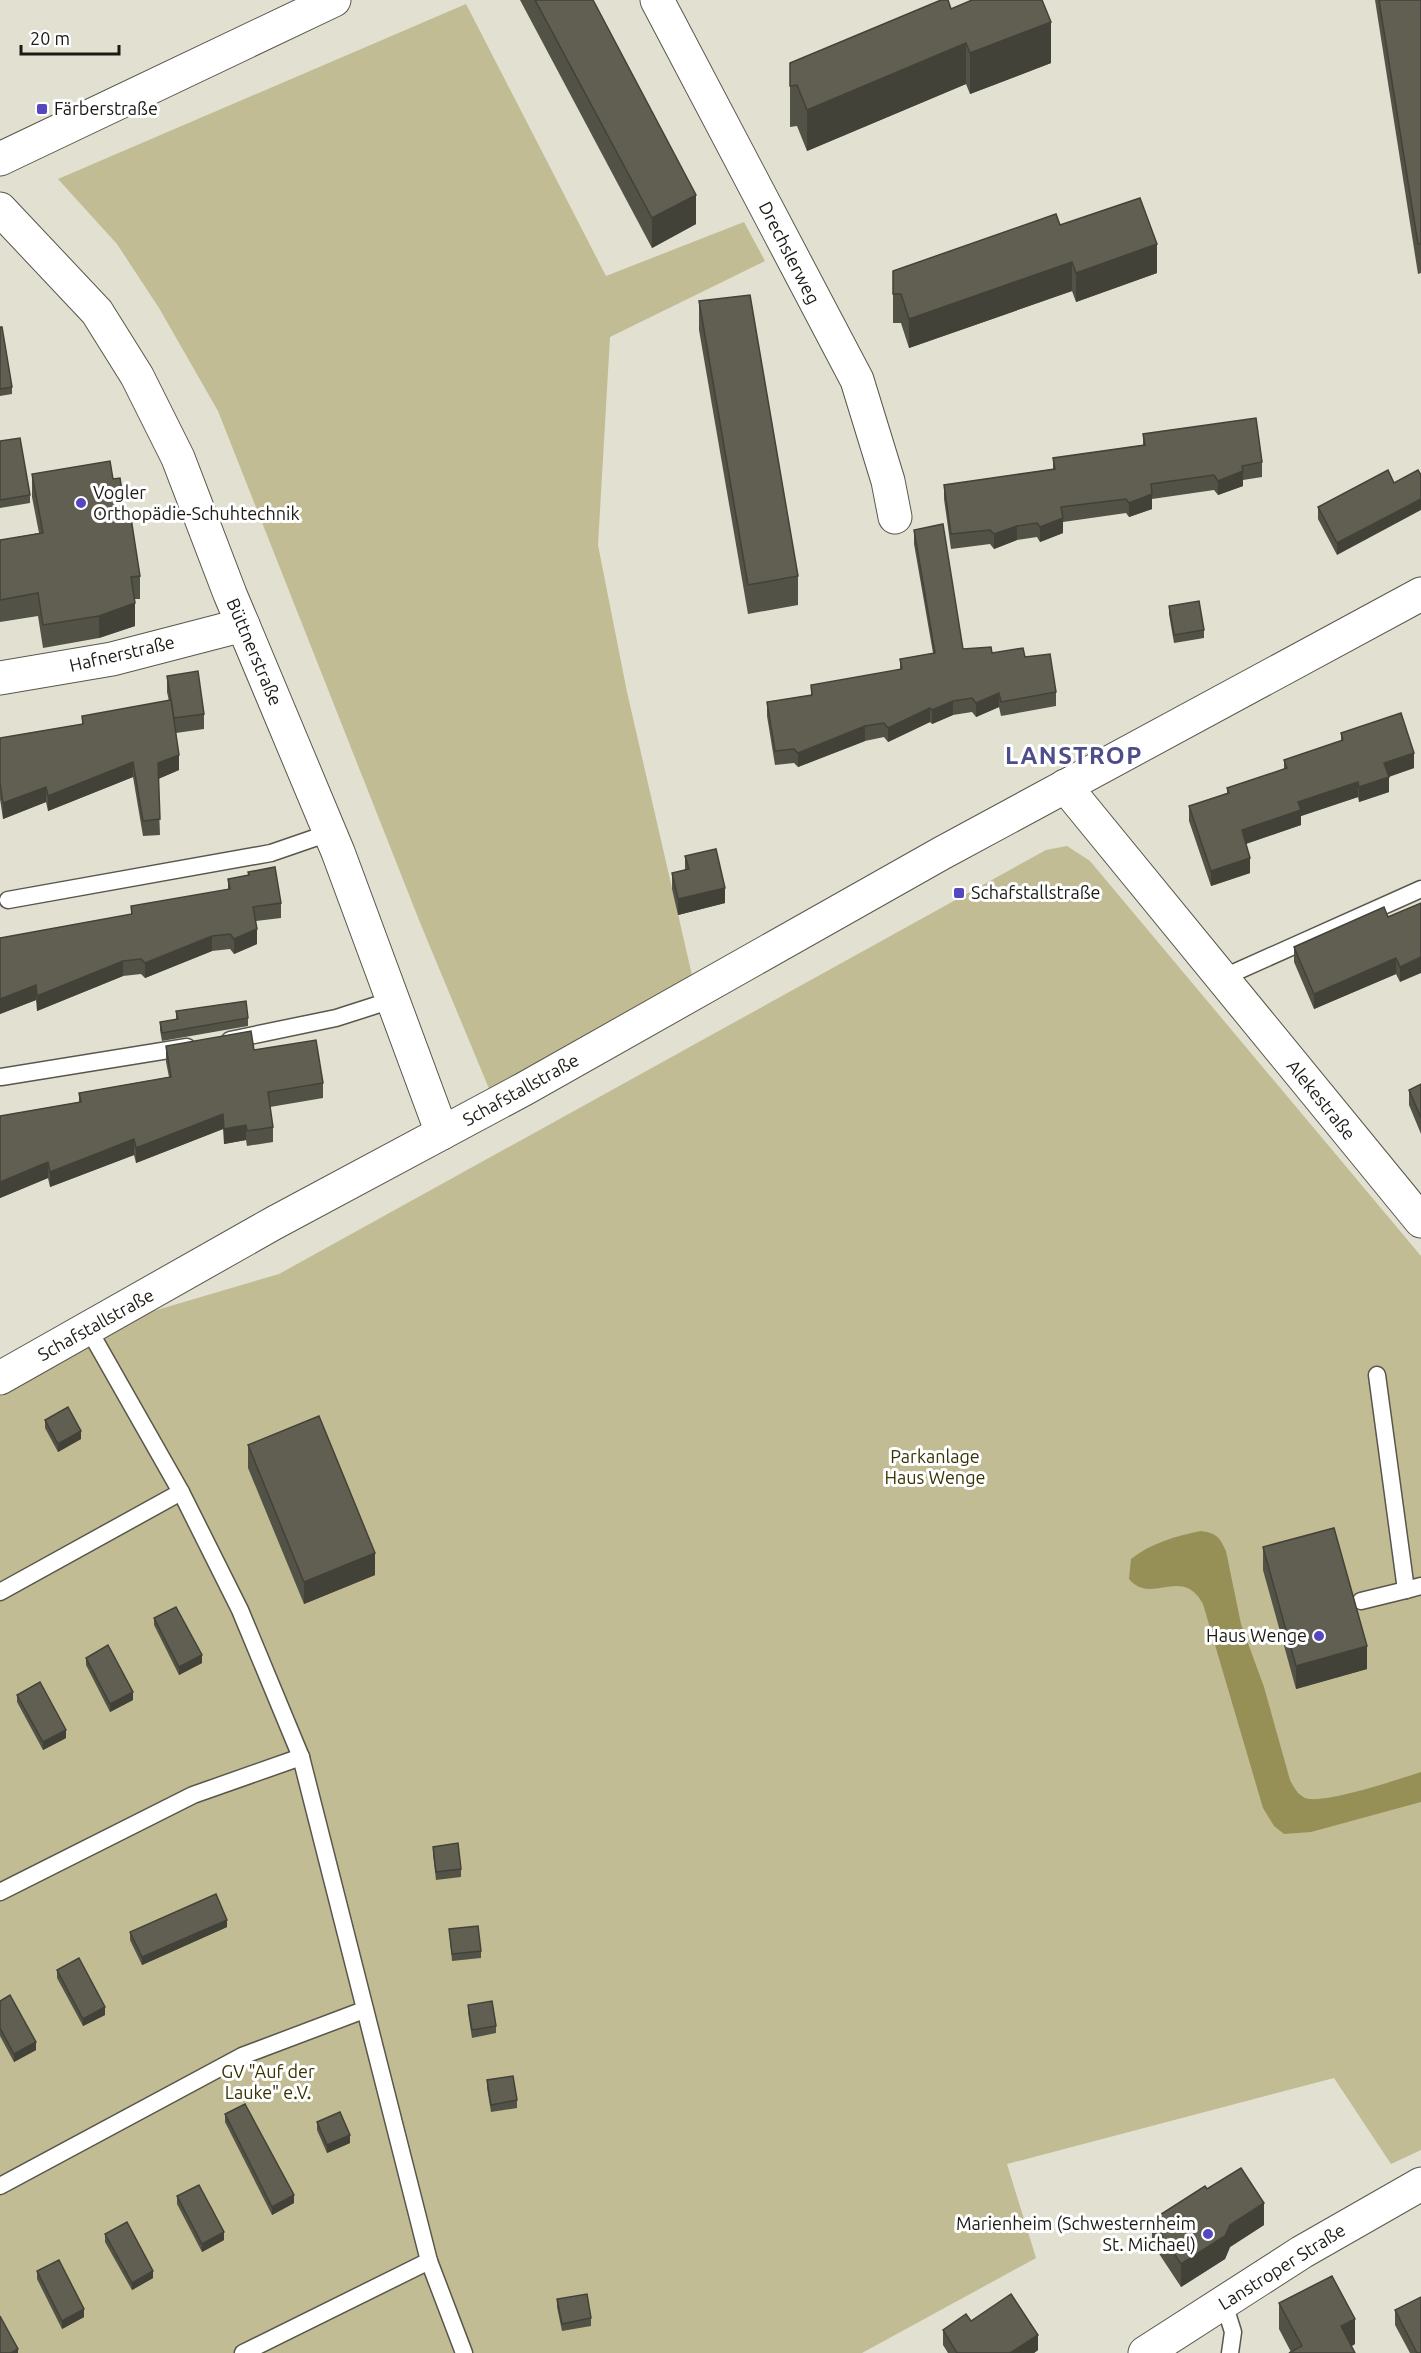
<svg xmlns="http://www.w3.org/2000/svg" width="1421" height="2353" font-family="Ubuntu,sans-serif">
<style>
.green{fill:#c1bc93}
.water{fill:#969057}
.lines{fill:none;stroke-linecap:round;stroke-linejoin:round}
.service-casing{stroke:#59574b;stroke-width:19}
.minor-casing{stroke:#59574b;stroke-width:35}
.tertiary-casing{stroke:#59574b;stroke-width:35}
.service{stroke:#fff;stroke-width:16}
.minor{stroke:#fff;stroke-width:33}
.tertiary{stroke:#fff;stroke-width:33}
.wall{fill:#535247}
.shaded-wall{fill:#434239}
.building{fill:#605f52;stroke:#434239;stroke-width:1.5}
.poi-dot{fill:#5447bf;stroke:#fff;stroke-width:2}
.labels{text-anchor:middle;stroke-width:6;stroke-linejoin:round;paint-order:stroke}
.poi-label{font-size:18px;fill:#1b1a15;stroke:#fff;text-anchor:start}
.street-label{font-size:18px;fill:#1b1a15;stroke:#fff}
.park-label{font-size:18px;fill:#393303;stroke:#fff}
.district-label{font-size:24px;font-weight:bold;letter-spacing:1.5px;fill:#4e4d8b;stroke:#fff}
</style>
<rect width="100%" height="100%" fill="#e1e0d1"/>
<g class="green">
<path d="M466,4l140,272 138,-54 21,39 -155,76 -12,208 29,147 67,292 -199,119 -74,-178 -203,-514 -59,-103 -42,-64 -59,-65z"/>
<path d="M1067,846l23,15 331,395v894l-30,14 -57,-86 -327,86 29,94 -174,95h-862v-975l89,-48 190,-56 767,-424z"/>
</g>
<path class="water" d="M1201,1531c15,2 19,6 25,20l15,73 23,63 26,93c4,7 7,14 15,18 18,7 94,-19 116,-26v30l-110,30 -27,2 -10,-8 -11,-18 -60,-204c-21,-39 -52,2 -74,-25l2,-20c20,-16 45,-23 70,-28z"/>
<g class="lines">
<g class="service-casing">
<g id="service">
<path d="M8,900l263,-47 58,-20"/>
<path d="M1222,978l199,-89"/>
<path d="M230,1040l106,-22 56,-18"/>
<path d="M1,1077l186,-30"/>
<path d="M89,1330l92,162 59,118 61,147 128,504 35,92"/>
<path d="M1377,1375l29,215 15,-4"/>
<path d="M0,1592l181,-100"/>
<path d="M1361,1601l45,-11"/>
<path d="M0,1892l193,-97 108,-38"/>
<path d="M0,2186l242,-130 122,-46"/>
<path d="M1224,2303l9,29 -3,21"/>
<path d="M243,2353l186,-92"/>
</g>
</g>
<g class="minor-casing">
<g id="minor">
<path d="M657,0l200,380 31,101 7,36"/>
<path d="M0,159l334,-159"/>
<path d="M0,209l97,103 40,64 41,82 52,136 108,258 104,281"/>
<path d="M0,678l112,-19 131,-34"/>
<path d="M1065,786l356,435"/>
</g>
</g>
<g class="tertiary-casing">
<g id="tertiary">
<path d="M0,1378l274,-155 250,-134 418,-236 479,-259"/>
<path d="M1145,2353l157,-101 119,-68"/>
</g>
</g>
<use href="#service" class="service"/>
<use href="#minor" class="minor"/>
<use href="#tertiary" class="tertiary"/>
</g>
<g class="wall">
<path d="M520,0h73l103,224 -44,24z"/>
<path d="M1375,0h46v273l-3,1z"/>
<path d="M951,9l100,54 -81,31 -4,-10 -159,67 -10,-25 -7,1v-64z"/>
<path d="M1060,225l97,48 -81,29 -4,-11 -163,57 -8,-25h-8v-52z"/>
<path d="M699,301l99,275v29l-50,9 -49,-284z"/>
<path d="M0,327l12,60v7l-12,2z"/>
<path d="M1143,434l119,28v15l-19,3v6l-25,9 -4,-5 -62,9v10l-23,8 -3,-4 -63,9v11l-23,9 -3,-5 -20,3 -23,9 -4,-5 -39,5 -7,-50v-14l109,-16v-11l90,-13z"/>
<path d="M0,441l30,54v8l-30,5z"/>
<path d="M1388,470l-51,85 -19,-36v-12z"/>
<path d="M32,474l81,5 13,39 14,58v23h-5v27l-36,12 -56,10 -5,-32 -38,6v-82l39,-7 -7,-36z"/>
<path d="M914,530l49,119 62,8 31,35v14l-55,10 -2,-9 -23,10 -4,-5 -19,3 -21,9 -2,-2 -42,20 -4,-5 -19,4 -67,26 -4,-4 -19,2 -8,-49v-14l44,-7v-10l89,-15v-11l33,-6 -19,-109z"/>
<path d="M1169,606l35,24v8l-30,5 -5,-29z"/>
<path d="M167,676l37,38v15l-28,4 3,37 -21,9 2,56 -17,1 -10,-59 -85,34 -2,-9 -43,17 -3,-20v-61l82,-14v-8l87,-15 -2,-9z"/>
<path d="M1341,733l73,35 -25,9v15l-30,10 -1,-5 -57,19v9l-55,19 4,29 -39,13 -22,-65v-15l38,-13v-5l57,-19v-9l57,-19z"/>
<path d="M685,856l40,47 -47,12 -6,-26v-16l13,-3z"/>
<path d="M248,872l33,31v15l-25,3 1,23 -23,10 -4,-5 -18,2 -67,27 -4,-4 -18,2 -86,35 -1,-11 -36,14v-76l131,-24v-8l97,-16v-11l20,-4z"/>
<path d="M1421,903l-21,79 -4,-8 -82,35 -20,-47v-15l94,-30z"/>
<path d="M176,1011l72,7v8l-86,15 -2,-11v-8l16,-2z"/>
<path d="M166,1046l88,4 69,33v15l-53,9 3,20v15l-26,4 -1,-6 -22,4 -1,-15 -87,34 -2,-8 -84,32 -2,-9 -48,20v-82l79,-14v-9l90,-16 -3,-15z"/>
<path d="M1421,1084v50l-12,-29v-15z"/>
<path d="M45,1420l36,19 -23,13 -13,-24z"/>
<path d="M248,1445l127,130 -71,29 -56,-136z"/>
<path d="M1263,1547l104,122 -71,20 -33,-119z"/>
<path d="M154,1618l48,45 -23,12 -25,-50z"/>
<path d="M86,1658l47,42 -23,12 -24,-47z"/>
<path d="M17,1695l49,43 -23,12 -26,-48z"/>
<path d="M433,1847l28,22v8l-25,3 -3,-26z"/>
<path d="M227,1927l-85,38 -12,-25v-8z"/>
<path d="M449,1929l32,22v7l-29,3z"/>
<path d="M57,1970l48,45 -22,11 -26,-48z"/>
<path d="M0,2001l36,49 -22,12 -14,-26z"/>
<path d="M468,2005l28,21v7l-24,5 -4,-25z"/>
<path d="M487,2080l30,20v8l-26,4 -4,-24z"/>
<path d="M225,2114l69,89 -22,12 -47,-93z"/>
<path d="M317,2122l33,21 -23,10 -10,-23z"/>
<path d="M1207,2189l57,36 -34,22 -5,12 -44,28 -29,-44v-23z"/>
<path d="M177,2196l47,44 -22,12 -25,-48z"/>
<path d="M105,2234l48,44 -21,12 -27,-48z"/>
<path d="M37,2271l47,46 -22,12 -25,-50z"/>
<path d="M557,2299l34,19v8l-29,5 -5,-24z"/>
<path d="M1279,2303l76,41 -3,2 -61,6 -12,-23z"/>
<path d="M1395,2310l26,43h-11l-15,-28z"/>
<path d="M971,2321l67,29 -4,3h-86l-5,-8v-15z"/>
</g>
<g class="shaded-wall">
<path d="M1051,22v41l-81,31v-41z"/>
<path d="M966,43v41l-159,67v-41z"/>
<path d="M696,195v29l-44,24v-30z"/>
<path d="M1157,244v29l-81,29v-29z"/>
<path d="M1072,262v29l-163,57v-29z"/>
<path d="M1243,471v15l-25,9v-14z"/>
<path d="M1152,494v15l-23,8v-14z"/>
<path d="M1421,499v11l-84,45v-12z"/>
<path d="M1063,518v15l-23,9v-15z"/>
<path d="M1017,526v14l-23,9v-15z"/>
<path d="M135,603v23l-36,12v-22z"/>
<path d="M999,693v14l-23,10v-14z"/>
<path d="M953,701v14l-21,9v-14z"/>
<path d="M930,708v14l-42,20v-14z"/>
<path d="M865,726v15l-67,26v-14z"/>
<path d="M1414,753v15l-30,10v-15z"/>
<path d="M179,755v15l-21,9v-16z"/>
<path d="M133,762v15l-85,34v-15z"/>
<path d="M1389,777v15l-30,10v-15z"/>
<path d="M1358,782v15l-57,19v9l-59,20v-15l56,-28z"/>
<path d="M46,787v15l-43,17v-16z"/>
<path d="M1250,858v15l-39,13v-15z"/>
<path d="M725,888v15l-47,12v-16z"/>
<path d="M257,929v15l-23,10v-15z"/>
<path d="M212,936v15l-67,27v-15z"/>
<path d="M1421,957v16l-21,9v-15z"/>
<path d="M1396,958v16l-82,35v-15z"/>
<path d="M123,961v15l-86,35v-15z"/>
<path d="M36,985v15l-36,14v-15z"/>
<path d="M223,1114v15l-87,34v-15z"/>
<path d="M246,1125v15l-22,4v-15z"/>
<path d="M134,1139v16l-84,32v-15z"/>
<path d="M48,1162v16l-48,20v-16z"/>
<path d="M81,1431v8l-23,13v-8z"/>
<path d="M375,1553v22l-71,29v-22z"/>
<path d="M1367,1646v23l-71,20v-23z"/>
<path d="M202,1655v8l-23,12v-8z"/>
<path d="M133,1692v8l-23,12v-8z"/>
<path d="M66,1730v8l-23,12v-8z"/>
<path d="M227,1920v7l-85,38v-8z"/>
<path d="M105,2007v8l-22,11v-7z"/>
<path d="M36,2042v8l-22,12v-8z"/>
<path d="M350,2135v8l-23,10v-8z"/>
<path d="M294,2195v8l-22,12v-8z"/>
<path d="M1264,2203v22l-34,22 -5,12 -44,28v-23l49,-39z"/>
<path d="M224,2232v8l-22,12v-8z"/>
<path d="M153,2271v7l-21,12v-7z"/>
<path d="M84,2309v8l-22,12v-8z"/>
<path d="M1355,2319v25l-14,7v-25z"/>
<path d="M1038,2335v15l-4,3h-24z"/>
<path d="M18,2349v4h-7z"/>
</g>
<g class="building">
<path d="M535,0h58l103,195 -44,23z"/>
<path d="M941,0h7l3,9 21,-9h70l9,22 -81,31 -4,-10 -159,67 -10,-25 -7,1v-23z"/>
<path d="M1379,0h42v244h-3z"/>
<path d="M1140,198l17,46 -81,29 -4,-11 -163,57 -8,-25h-8v-23l163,-57 4,11z"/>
<path d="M750,295l48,281 -50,9 -49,-284z"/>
<path d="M0,327h2l10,60 -12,2z"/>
<path d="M1256,418l6,44 -20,4 1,5 -25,10 -4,-6 -63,9 1,10 -23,9 -3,-4 -65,8 2,11 -23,9 -3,-4 -20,3 -23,8 -4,-4 -39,4 -7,-49 111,-16 -2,-11 92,-13 -2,-11z"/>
<path d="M20,438l10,57 -30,5v-59z"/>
<path d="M110,461l3,18 7,-1 6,40h5l9,58 -9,1 4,26 -36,13 -56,9 -5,-32 -38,7v-60l43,-7 -11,-59z"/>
<path d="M1388,470l6,13 24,-13 3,5v24l-84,44 -19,-36z"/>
<path d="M943,524l20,125 28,-2 1,6 31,-5 2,9 25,-3 6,38 -55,10 -2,-9 -23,10 -4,-5 -19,3 -21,9 -2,-2 -42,20 -4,-5 -19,3 -67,27 -4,-4 -19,2 -8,-49 45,-7 -1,-10 91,-16 -2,-10 35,-6 -21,-123z"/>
<path d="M1199,601l5,29 -30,5 -5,-29z"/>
<path d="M198,671l6,43 -30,4 -7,-42z"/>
<path d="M171,700l8,55 -21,8 2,56 -17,2 -10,-59 -85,34 -2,-9 -43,16 -3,-20v-45l83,-14 -1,-8z"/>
<path d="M1401,713l13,40 -30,10 5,14 -30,10 -1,-5 -60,20 3,8 -59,20 8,28 -39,13 -22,-65 40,-13 -2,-5 60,-20 -3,-8 59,-20 -2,-7z"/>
<path d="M716,849l9,39 -47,11 -6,-26 17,-4 -4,-13z"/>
<path d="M275,867l6,36 -28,4 4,22 -23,10 -4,-5 -18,2 -67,27 -4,-4 -18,2 -86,35 -1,-11 -36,14v-61l132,-24 -1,-8 99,-17 -2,-10 21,-4 -1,-3z"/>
<path d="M1421,903v54l-21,10 -4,-9 -82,36 -20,-47 90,-40 4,10z"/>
<path d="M246,1001l2,17 -86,15 -2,-11 18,-3 -2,-8z"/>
<path d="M251,1031l3,19 62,-10 7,43 -55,9 5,35 -26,4 -1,-6 -22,4 -1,-15 -87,34 -2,-9 -84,33 -2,-10 -48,20v-66l81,-14 -2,-9 92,-16 -5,-31z"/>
<path d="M1421,1084v34l-12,-28z"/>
<path d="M68,1407l13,24 -23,13 -13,-24z"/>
<path d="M319,1416l56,137 -71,29 -56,-137z"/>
<path d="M1334,1528l33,118 -71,20 -33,-119z"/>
<path d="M176,1607l26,48 -23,12 -25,-49z"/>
<path d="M108,1645l25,47 -23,12 -24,-46z"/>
<path d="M40,1682l26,48 -23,12 -26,-47z"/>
<path d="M458,1843l3,26 -25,3 -3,-25z"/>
<path d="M216,1894l11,26 -85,37 -12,-25z"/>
<path d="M478,1926l3,25 -29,3 -3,-25z"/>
<path d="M79,1958l26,49 -22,12 -26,-49z"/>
<path d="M10,1995l26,47 -22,12 -14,-26v-27z"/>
<path d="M492,2001l4,25 -24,4 -4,-25z"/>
<path d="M513,2076l4,24 -26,5 -4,-25z"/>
<path d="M245,2104l49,91 -22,12 -47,-93z"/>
<path d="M340,2112l10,23 -23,10 -10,-23z"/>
<path d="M1241,2168l23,35 -34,22 -5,11 -44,28 -29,-44 53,-34 2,3z"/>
<path d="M199,2185l25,47 -22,12 -25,-48z"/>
<path d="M127,2222l26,49 -21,12 -27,-49z"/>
<path d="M59,2260l25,49 -22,12 -25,-50z"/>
<path d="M1332,2276l23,43 -14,7 14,27h-66l13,-7 -23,-43z"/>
<path d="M587,2294l4,24 -29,6 -5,-25z"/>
<path d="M1011,2294l27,41 -28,18h-53l-14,-23 23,-16 5,7z"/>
<path d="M1421,2297v56h-4l-22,-43z"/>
<path d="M0,2316l18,33 -7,4h-11z"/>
</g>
<g class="poi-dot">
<rect x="36" y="103" width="12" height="12" rx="3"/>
<circle cx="81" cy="503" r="6"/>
<rect x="953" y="887" width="12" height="12" rx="3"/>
<circle cx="1319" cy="1636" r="6"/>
<circle cx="1208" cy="2234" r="6"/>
</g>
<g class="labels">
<g class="poi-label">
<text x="54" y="115">Färberstraße</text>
<text x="93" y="499">Vogler<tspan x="93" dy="21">Orthopädie-Schuhtechnik</tspan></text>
<text x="971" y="899">Schafstallstraße</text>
<text x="1307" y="1642" text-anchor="end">Haus Wenge</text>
<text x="1196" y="2230" text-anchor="end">Marienheim (Schwesternheim<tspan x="1196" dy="21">St. Michael)</tspan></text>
</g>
<g class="street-label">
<text transform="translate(789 253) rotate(63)" y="6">Drechslerweg</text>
<text transform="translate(254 652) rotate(67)" y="6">Büttnerstraße</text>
<text transform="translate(122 654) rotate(-13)" y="6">Hafnerstraße</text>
<text transform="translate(521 1090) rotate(-29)" y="6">Schafstallstraße</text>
<text transform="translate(1321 1100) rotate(51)" y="6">Alekestraße</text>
<text transform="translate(96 1325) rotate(-29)" y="6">Schafstallstraße</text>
<text transform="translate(1282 2267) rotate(-32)" y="6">Lanstroper Straße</text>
</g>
<g class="park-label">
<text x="935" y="1463">Parkanlage<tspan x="935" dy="21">Haus Wenge</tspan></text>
<text x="268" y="2078">GV "Auf der<tspan x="268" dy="21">Lauke" e.V.</tspan></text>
</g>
<g class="district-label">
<text x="1074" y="764">LANSTROP</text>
</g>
</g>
<path d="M21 45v9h98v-9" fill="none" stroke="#1b1a15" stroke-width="3"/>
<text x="30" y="45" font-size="18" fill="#1b1a15" stroke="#ffffff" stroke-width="4.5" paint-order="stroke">20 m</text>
</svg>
